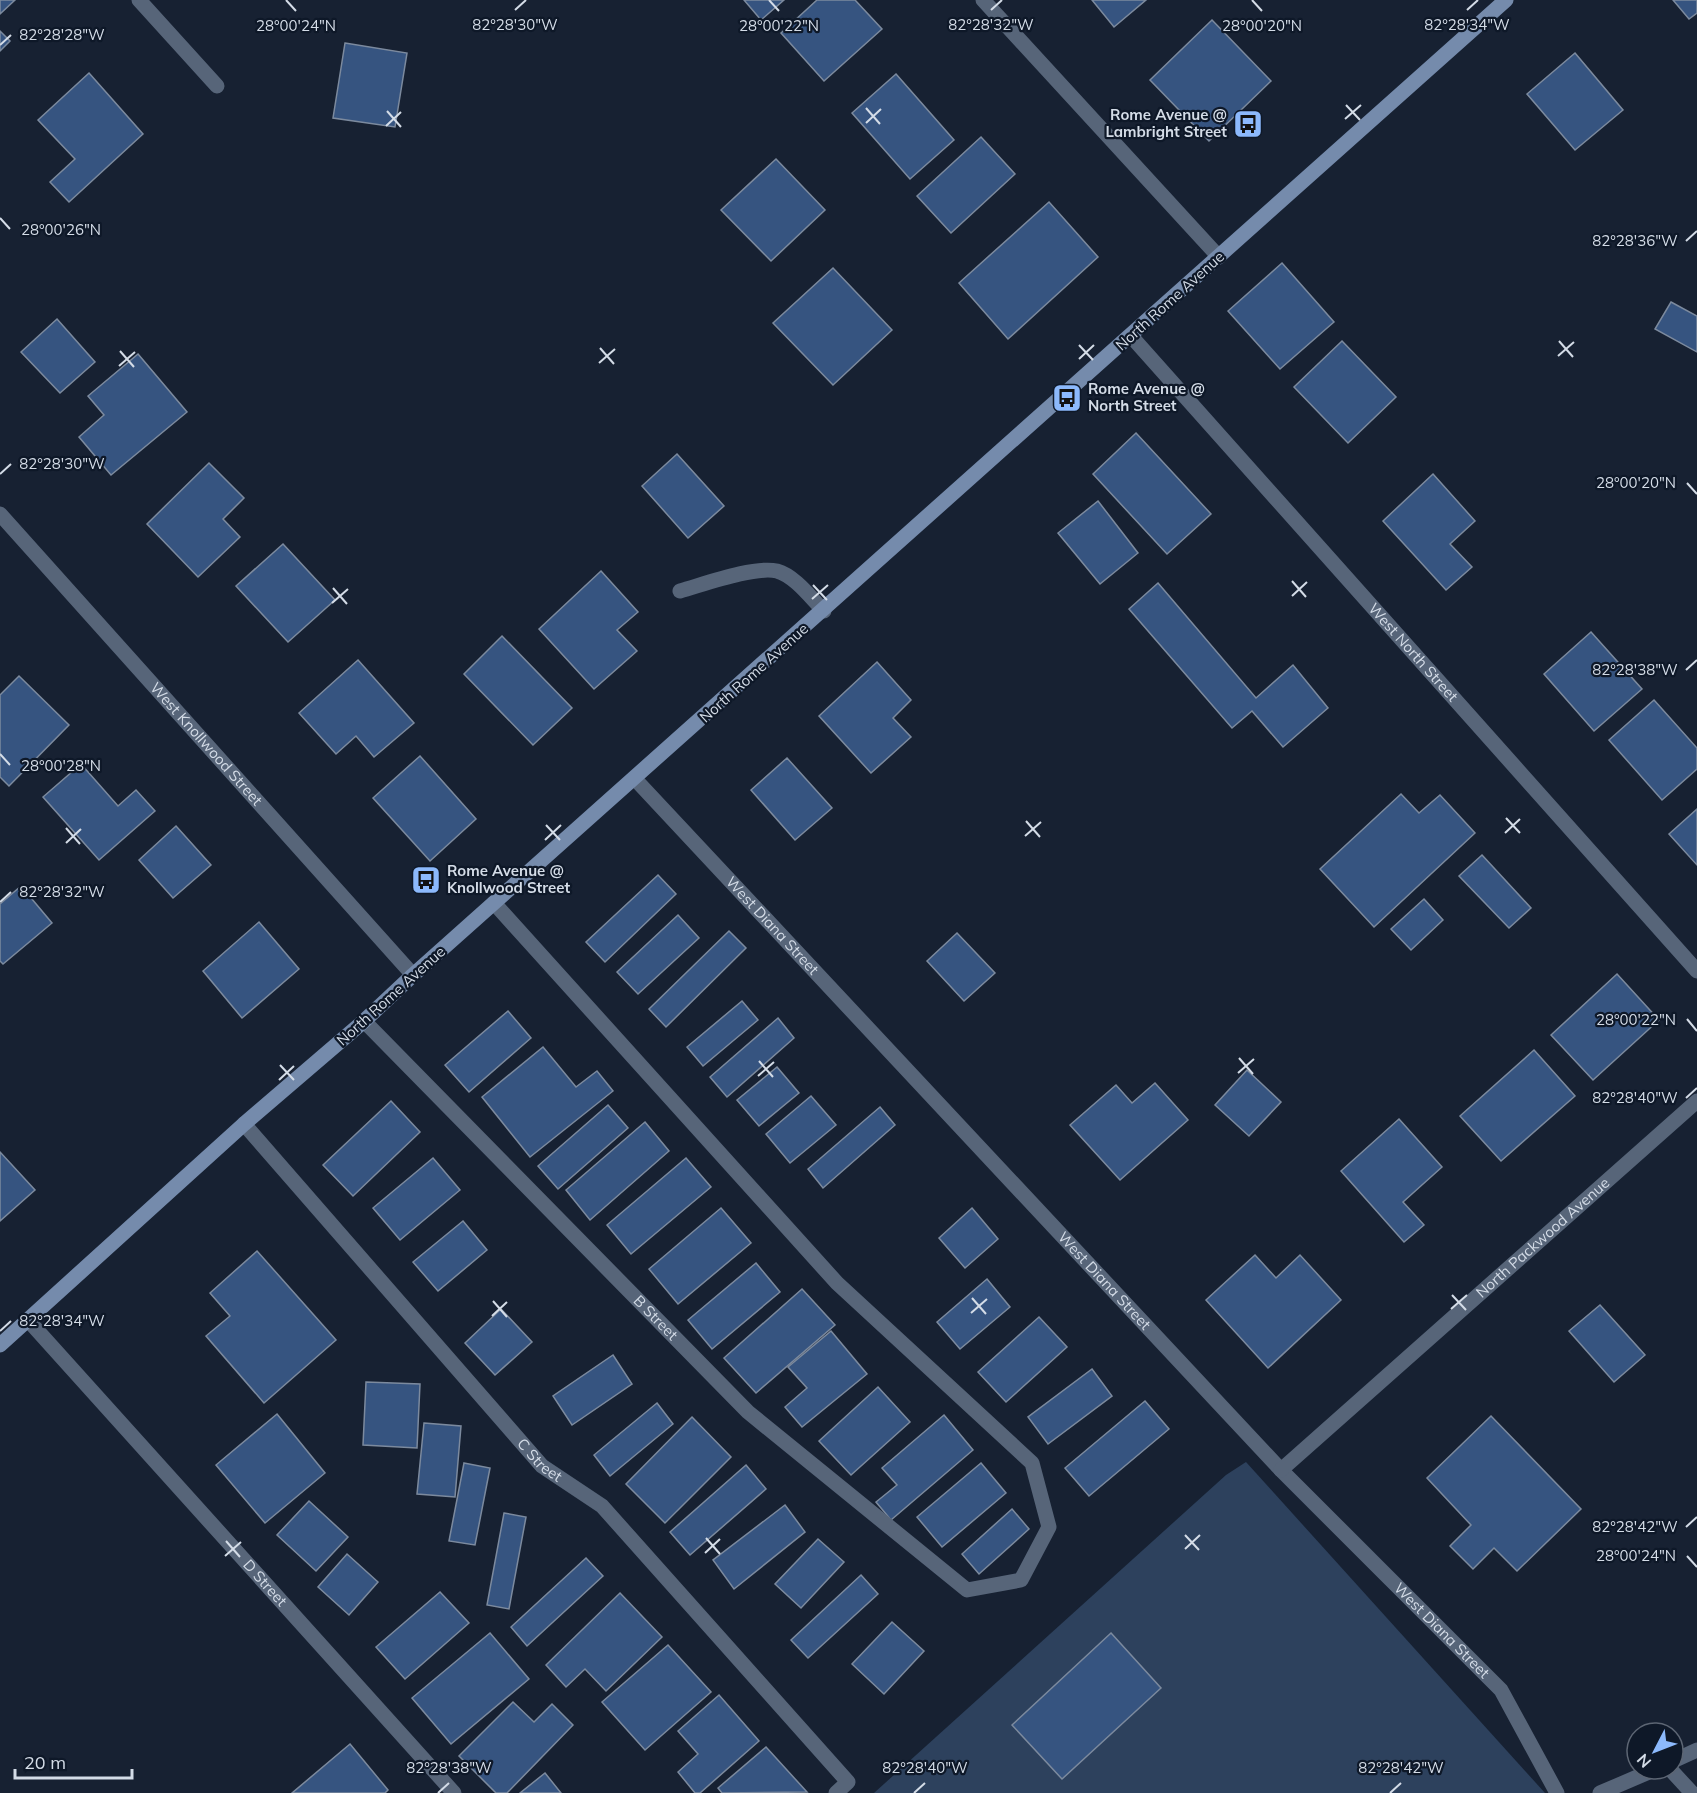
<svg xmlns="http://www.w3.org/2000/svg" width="1697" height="1793" font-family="Mulish,sans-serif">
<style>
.green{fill:#2d415d}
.building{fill:#365480;stroke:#7c8a9e;stroke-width:1.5}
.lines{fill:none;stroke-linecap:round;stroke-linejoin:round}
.lane{stroke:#576579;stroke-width:15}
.street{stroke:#576579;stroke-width:15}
.secondary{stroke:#758bac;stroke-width:15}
.ticks{fill:none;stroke:#d4dce7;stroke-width:2}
.labels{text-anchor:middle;stroke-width:4.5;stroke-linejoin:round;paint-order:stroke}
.poi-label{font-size:15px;font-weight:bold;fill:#d4dce7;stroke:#0e1828;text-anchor:start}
.street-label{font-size:15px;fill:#d4dce7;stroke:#0e1828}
.ticks-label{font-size:15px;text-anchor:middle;fill:#d4dce7;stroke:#0e1828;stroke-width:4.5;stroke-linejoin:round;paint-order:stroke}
</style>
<rect width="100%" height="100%" fill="#172132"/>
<path class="green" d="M1246,1462l299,331h-671l352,-318z"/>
<g class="building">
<path d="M0,0h15l-15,14z"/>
<path d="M744,0h40l-23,20z"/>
<path d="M817,0h38l27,29 -58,52 -43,-48z"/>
<path d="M1092,0h54l-32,27z"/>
<path d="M1673,0h24v13l-8,6z"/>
<path d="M1212,20l59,61 -62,60 -59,-61z"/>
<path d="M0,31l10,10 -10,10z"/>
<path d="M345,43l62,10 -12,74 -62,-9z"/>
<path d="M1575,53l48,57 -48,40 -48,-56z"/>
<path d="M89,73l54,61 -74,68 -19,-20 25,-23 -37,-39z"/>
<path d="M896,74l58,66 -44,39 -58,-66z"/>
<path d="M981,137l34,37 -64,59 -34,-37z"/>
<path d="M776,159l49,51 -54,51 -50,-51z"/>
<path d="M1049,202l49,55 -90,82 -49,-56z"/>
<path d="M1282,263l52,59 -54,47 -52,-58z"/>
<path d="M833,268l59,62 -59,55 -60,-62z"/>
<path d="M1671,302l26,14v36l-42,-23z"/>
<path d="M57,319l38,43 -35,31 -39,-41z"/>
<path d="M1342,341l54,56 -48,46 -54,-56z"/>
<path d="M138,354l49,58 -76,63 -32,-38 25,-22 -16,-19z"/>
<path d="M1136,433l75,81 -44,40 -74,-80z"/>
<path d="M677,454l47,52 -36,32 -46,-52z"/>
<path d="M209,463l35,35 -21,21 17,18 -42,40 -51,-53z"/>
<path d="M1433,474l42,47 -25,23 22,23 -26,23 -63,-69z"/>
<path d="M1098,501l40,52 -38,31 -42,-51z"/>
<path d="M283,544l52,56 -47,42 -52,-56z"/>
<path d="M601,571l37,41 -21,18 20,21 -43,38 -55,-60z"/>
<path d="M1158,583l98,115 37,-33 35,43 -45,39 -31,-36 -20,17 -103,-119z"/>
<path d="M1591,632l51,57 -48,42 -50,-57z"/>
<path d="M502,636l70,72 -39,37 -69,-71z"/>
<path d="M358,660l56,63 -40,34 -18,-21 -20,18 -37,-41z"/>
<path d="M877,662l34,38 -18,18 18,19 -40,36 -52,-57z"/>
<path d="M19,676l50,49 -60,61 -9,-9v-82z"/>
<path d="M1654,700l43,48v21l-35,31 -53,-60z"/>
<path d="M420,756l56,63 -46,42 -57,-63z"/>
<path d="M787,758l45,50 -37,32 -44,-50z"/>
<path d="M81,764l37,42 18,-16 19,21 -56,49 -56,-63z"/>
<path d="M1401,794l18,19 21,-18 35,38 -101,94 -54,-58z"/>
<path d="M1697,809v56l-28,-31z"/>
<path d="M176,826l35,39 -38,33 -34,-38z"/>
<path d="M1482,855l49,53 -22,20 -50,-52z"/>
<path d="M658,875l18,19 -71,68 -19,-20z"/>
<path d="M21,886l31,37 -49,41 -3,-3v-57z"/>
<path d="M1424,899l19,21 -32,30 -20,-21z"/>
<path d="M678,915l21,23 -61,56 -21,-22z"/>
<path d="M259,922l40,47 -57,49 -39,-47z"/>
<path d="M729,931l17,17 -80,79 -17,-18z"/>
<path d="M957,933l38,40 -31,28 -37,-40z"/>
<path d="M1617,974l42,46 -66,60 -42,-45z"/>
<path d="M742,1001l16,19 -55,46 -16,-19z"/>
<path d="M508,1011l23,27 -62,54 -24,-27z"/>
<path d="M778,1018l16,20 -67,59 -17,-20z"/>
<path d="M543,1047l33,40 21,-16 16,20 -83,66 -48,-60z"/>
<path d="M1534,1050l41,46 -74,65 -41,-45z"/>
<path d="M777,1067l22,26 -40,33 -22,-26z"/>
<path d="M1247,1070l34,32 -32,34 -34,-31z"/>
<path d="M1155,1083l33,37 -68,60 -50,-55 46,-40 16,18z"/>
<path d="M811,1096l25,29 -46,38 -24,-29z"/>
<path d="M391,1101l29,31 -67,64 -30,-31z"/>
<path d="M608,1105l20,23 -70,61 -20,-23z"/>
<path d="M880,1107l15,18 -72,63 -15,-19z"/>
<path d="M1399,1119l43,48 -39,35 21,23 -20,17 -63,-71z"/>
<path d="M645,1122l24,29 -79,69 -24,-30z"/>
<path d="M0,1152l35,38 -35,31z"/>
<path d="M433,1158l27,32 -60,50 -27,-32z"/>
<path d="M686,1158l25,29 -80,67 -24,-29z"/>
<path d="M721,1208l30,35 -73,61 -29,-35z"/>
<path d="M972,1208l26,31 -33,29 -26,-30z"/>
<path d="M463,1221l24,29 -49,41 -25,-29z"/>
<path d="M257,1251l79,89 -72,63 -58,-67 24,-20 -20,-23z"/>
<path d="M1255,1255l21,23 24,-23 41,45 -73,68 -62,-68z"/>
<path d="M756,1263l24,29 -68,57 -24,-29z"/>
<path d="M987,1279l23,28 -50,42 -23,-27z"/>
<path d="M802,1289l33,36 -79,68 -32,-35z"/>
<path d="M1600,1305l45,50 -31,27 -45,-51z"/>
<path d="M501,1309l31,33 -37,33 -30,-32z"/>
<path d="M1039,1317l28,30 -61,55 -28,-30z"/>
<path d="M831,1331l36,43 -65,53 -17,-20 22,-19 -19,-21z"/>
<path d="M613,1355l19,29 -60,41 -19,-29z"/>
<path d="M1092,1369l20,27 -64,48 -20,-27z"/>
<path d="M366,1382l54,2 -3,64 -54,-3z"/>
<path d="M878,1387l32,35 -59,53 -32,-34z"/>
<path d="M1145,1401l24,28 -80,67 -24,-28z"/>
<path d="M657,1403l16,21 -63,52 -16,-21z"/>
<path d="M277,1414l48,59 -60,50 -49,-58z"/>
<path d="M944,1415l29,35 -82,70 -15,-18 21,-17 -15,-17z"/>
<path d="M1491,1416l90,93 -64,62 -23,-23 -21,21 -23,-23 21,-21 -44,-47z"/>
<path d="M692,1417l39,40 -66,66 -39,-39z"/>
<path d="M424,1423l37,3 -6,71 -38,-3z"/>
<path d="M464,1463l26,5 -15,77 -26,-4z"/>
<path d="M981,1463l25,30 -64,54 -25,-30z"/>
<path d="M746,1465l20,24 -76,66 -20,-23z"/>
<path d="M309,1501l39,36 -32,34 -39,-36z"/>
<path d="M785,1505l20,27 -71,57 -21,-29z"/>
<path d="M1012,1509l17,20 -50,45 -17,-20z"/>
<path d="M504,1513l22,4 -17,92 -22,-4z"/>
<path d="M818,1539l26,23 -43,46 -26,-24z"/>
<path d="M347,1554l31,28 -29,33 -31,-28z"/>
<path d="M586,1558l17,18 -76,70 -16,-19z"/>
<path d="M861,1575l17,19 -70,64 -17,-18z"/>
<path d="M440,1592l29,31 -64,56 -29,-32z"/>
<path d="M620,1593l42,44 -56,54 -21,-22 -19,18 -20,-22z"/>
<path d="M892,1622l32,29 -40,43 -32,-30z"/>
<path d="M490,1633l39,46 -78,65 -39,-46z"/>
<path d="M1111,1633l50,55 -99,91 -50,-54z"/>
<path d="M668,1645l43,47 -66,58 -43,-48z"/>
<path d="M719,1695l40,46 -59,52h-5l-17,-21 20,-18 -20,-23z"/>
<path d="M513,1702l21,20 18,-18 21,21 -66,68h-11l-37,-37z"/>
<path d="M350,1744l38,46 -3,3h-93z"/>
<path d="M766,1747l41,45 -85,1 -4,-5z"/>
<path d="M545,1773l16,20h-41z"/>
</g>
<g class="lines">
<g class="lane">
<path d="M680,591c25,-7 74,-25 97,-20 18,5 34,27 47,40"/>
<path d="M1673,1761l24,-11"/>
<path d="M1670,1769l22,24"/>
<path d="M1600,1793l56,-24"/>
</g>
<g class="street">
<path d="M139,0l78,86"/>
<path d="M983,0l236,257"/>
<path id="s1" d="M1131,336l566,635"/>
<path id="s2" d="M0,514l413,461"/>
<path id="s3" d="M635,779l646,691 220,220 56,103"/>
<path id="s4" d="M364,1021l384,391 219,178 54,-10 28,-53 -17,-64 -195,-180 -343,-380"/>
<path id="s5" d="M244,1124l298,342 60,40 246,276 -12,11"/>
<path id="s6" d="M28,1320l426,473"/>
<path id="s7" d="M1281,1470l416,-369"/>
</g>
<path class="secondary" d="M0,1345l244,-221 120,-103 49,-46 1093,-975"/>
</g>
<path class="ticks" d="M286,0l10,11M769,0l10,11M1252,0l10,11M515,10l11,-10M991,10l11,-10M1467,10l11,-10M0,45l11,-10M1346,105l14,15M866,108l14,16M387,111l14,16M1345,119l16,-14M866,123l15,-14M386,126l15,-14M0,218l10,11M1686,241l11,-10M1559,341l14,16M1079,345l14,15M600,348l14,16M120,351l14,16M1558,356l16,-14M1079,359l15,-14M599,363l16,-14M119,366l16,-14M0,474l11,-10M1687,483l10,11M1292,581l14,16M813,585l14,15M333,588l14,16M1292,596l15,-14M812,599l16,-14M332,603l16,-14M1686,670l11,-10M0,754l10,11M1506,818l14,15M1026,821l14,16M546,825l14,15M66,828l14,16M1505,833l15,-14M1025,836l16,-14M545,840l16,-15M66,843l15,-14M0,902l11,-10M1687,1019l10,12M1239,1058l14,16M759,1061l14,16M280,1065l14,15M1238,1073l16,-14M758,1076l16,-14M279,1080l15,-14M1686,1098l11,-10M1452,1295l14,15M972,1298l14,16M493,1301l14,16M1451,1309l16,-14M971,1313l16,-14M492,1316l15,-14M0,1331l11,-10M1686,1527l11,-10M1185,1535l14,15M706,1538l14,16M226,1541l14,16M1185,1549l15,-14M705,1553l15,-14M225,1556l16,-14M1687,1556l10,11M438,1793l11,-10M914,1793l11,-10M1390,1793l11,-10"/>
<defs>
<g id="bus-square" transform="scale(1.5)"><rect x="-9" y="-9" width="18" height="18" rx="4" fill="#8cb9fc" stroke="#0e1828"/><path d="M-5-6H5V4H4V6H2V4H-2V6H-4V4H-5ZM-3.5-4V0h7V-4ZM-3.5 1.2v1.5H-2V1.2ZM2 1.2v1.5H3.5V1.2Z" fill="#111"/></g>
</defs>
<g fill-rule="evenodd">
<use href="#bus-square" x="1248" y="124"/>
<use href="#bus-square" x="1067" y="398"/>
<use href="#bus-square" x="426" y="880"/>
</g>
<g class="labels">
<g class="poi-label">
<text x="1227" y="120" text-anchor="end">Rome Avenue @<tspan x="1227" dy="17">Lambright Street</tspan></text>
<text x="1088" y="394">Rome Avenue @<tspan x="1088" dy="17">North Street</tspan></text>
<text x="447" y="876">Rome Avenue @<tspan x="447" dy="17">Knollwood Street</tspan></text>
</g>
<g class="street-label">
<text transform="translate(1170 301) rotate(-42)" y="5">North Rome Avenue</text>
<text dy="5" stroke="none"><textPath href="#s1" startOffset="424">West North Street</textPath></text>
<text transform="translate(754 673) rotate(-42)" y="5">North Rome Avenue</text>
<text dy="5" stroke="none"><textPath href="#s2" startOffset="309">West Knollwood Street</textPath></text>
<text dy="5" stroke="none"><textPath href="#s3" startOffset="201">West Diana Street</textPath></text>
<text transform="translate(391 996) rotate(-42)" y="5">North Rome Avenue</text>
<text dy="5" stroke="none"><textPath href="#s7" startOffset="350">North Packwood Avenue</textPath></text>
<text dy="5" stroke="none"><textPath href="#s3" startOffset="687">West Diana Street</textPath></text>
<text dy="5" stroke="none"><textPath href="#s4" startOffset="416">B Street</textPath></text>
<text dy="5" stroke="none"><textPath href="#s5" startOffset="448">C Street</textPath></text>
<text dy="5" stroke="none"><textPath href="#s6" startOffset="354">D Street</textPath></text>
<text dy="5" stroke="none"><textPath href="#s3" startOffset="1173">West Diana Street</textPath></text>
</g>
</g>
<g class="ticks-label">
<text x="515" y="30">82°28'30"W</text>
<text x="991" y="30">82°28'32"W</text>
<text x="1467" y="30">82°28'34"W</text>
<text x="296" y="31">28°00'24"N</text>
<text x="779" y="31">28°00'22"N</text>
<text x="1262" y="31">28°00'20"N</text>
<text x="62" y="40">82°28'28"W</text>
<text x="61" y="235">28°00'26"N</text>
<text x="1635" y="246">82°28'36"W</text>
<text x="62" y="469">82°28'30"W</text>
<text x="1636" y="488">28°00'20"N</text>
<text x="1635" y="675">82°28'38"W</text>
<text x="61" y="771">28°00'28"N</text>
<text x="62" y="897">82°28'32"W</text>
<text x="1636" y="1025">28°00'22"N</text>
<text x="1635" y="1103">82°28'40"W</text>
<text x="62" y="1326">82°28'34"W</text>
<text x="1635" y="1532">82°28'42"W</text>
<text x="1636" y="1561">28°00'24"N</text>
<text x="449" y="1773">82°28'38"W</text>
<text x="925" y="1773">82°28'40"W</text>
<text x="1401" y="1773">82°28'42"W</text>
</g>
<g transform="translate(1655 1751) rotate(228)"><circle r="28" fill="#0e1828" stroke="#5d6674" stroke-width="1.5"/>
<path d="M0-4.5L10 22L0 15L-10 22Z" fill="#8cb9fc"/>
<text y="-9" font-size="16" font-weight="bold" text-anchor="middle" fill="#d4dce7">N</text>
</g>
<path d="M15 1769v9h117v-9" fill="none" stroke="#d4dce7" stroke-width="3"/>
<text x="24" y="1769" font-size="18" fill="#d4dce7" stroke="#0e1828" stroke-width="4.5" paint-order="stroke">20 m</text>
</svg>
